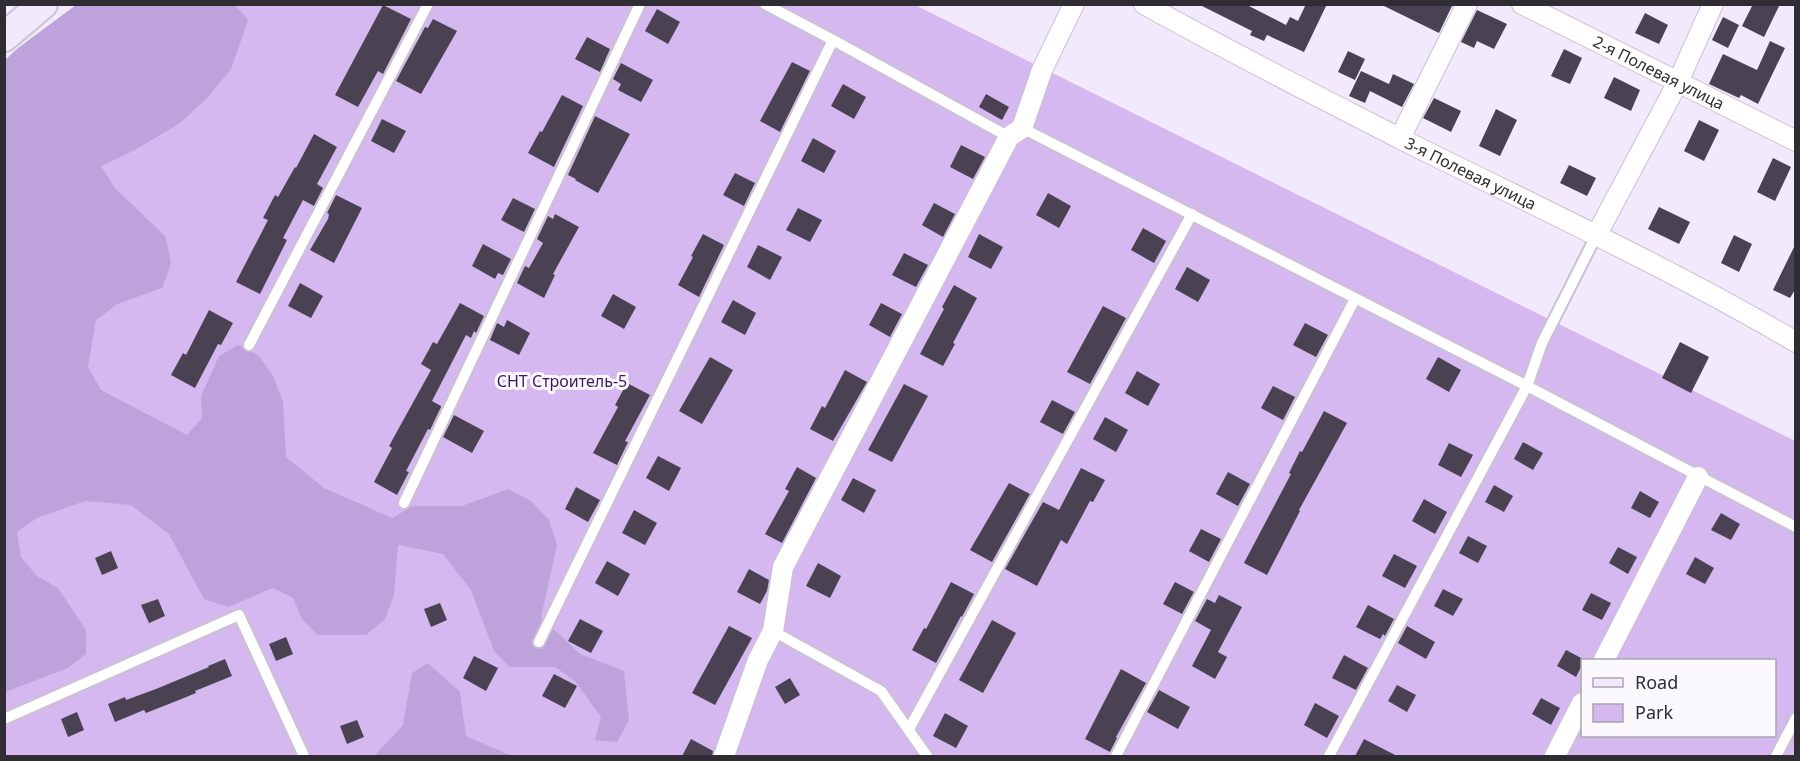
<svg xmlns="http://www.w3.org/2000/svg" width="1800" height="761" font-family="'Noto Sans',sans-serif">
<style>
.green{fill:#d4b8ef;fill-rule:evenodd}
.forest{fill:#bea2db}
.building{fill:#4a4252}
.lines{fill:none;stroke-linecap:round;stroke-linejoin:round}
.lane-casing{stroke:#cbc1d5;stroke-width:14}
.street-casing{stroke:#cbc1d5;stroke-width:22}
.secondary-casing{stroke:#cbc1d5;stroke-width:32}
.lane{stroke:#fff;stroke-width:10}
.street{stroke:#fff;stroke-width:20}
.secondary{stroke:#f3e9fc;stroke-width:28}
.labels{text-anchor:middle;stroke-width:6;stroke-linejoin:round;paint-order:stroke}
.street-label{font-size:16px;fill:#2f2c33;stroke:#fbf9fe}
.park-label{font-size:16px;fill:#40195c;stroke:#fbf9fe}
</style>
<rect width="100%" height="100%" fill="#f2e9fd"/>
<path class="green" d="M106,5h809l880,436v315h-1790l-1,-665zM1582,660h192v76h-192z"/>
<g class="forest">
<path d="M76,5h159l13,15 -17,49 -24,29 -27,25 -45,27 -34,16 14,22 51,49 5,27 -9,24 -45,16 -21,16 -8,47 13,23 86,45 15,-17 -1,-22 18,-40 19,-11 21,11 14,20 10,26 3,55 38,31 68,30 21,-12h49l46,-17 23,12 18,19 8,25 -16,72 39,37 44,17 5,49 -12,22 -22,-2 6,-23 -26,-36 -20,-14h-45l-16,-16 -23,-61 -28,-36 -45,-9 -4,50 -9,24 -19,16h-48l-16,-16 -9,-21 -20,-10 -45,19 -24,-8 -35,-65 -38,-29 -46,-4 -48,17 -20,14 4,25 16,19 21,12 28,42v24l-18,14 -63,24v-632l13,-12z"/>
<path d="M428,663l32,29 6,44 46,20h-136l1,-3 26,-28 9,-52z"/>
</g>
<g class="building">
<path d="M1198,4h47l41,21 4,-8 8,4 8,-17h21l-23,48 -37,-17 -3,6 -14,-6 2,-4z"/>
<path d="M1380,4h73l-14,29z"/>
<path d="M1753,4h27l-16,33 -22,-11z"/>
<path d="M383,5l28,14 -28,55 -5,-3 -20,36 -23,-12z"/>
<path d="M657,9l23,13 -12,22 -23,-13z"/>
<path d="M1477,10l30,14 -13,25 -17,-8 -3,7 -13,-6z"/>
<path d="M1645,13l23,12 -9,19 -24,-11z"/>
<path d="M1723,17l16,8 -11,23 -16,-8z"/>
<path d="M433,19l24,12 -36,63 -25,-13 29,-54 3,1z"/>
<path d="M587,37l23,12 -10,23 -25,-13z"/>
<path d="M1770,41l15,7 -27,56 -17,-9 -2,3 -30,-14 14,-30 34,16z"/>
<path d="M1564,49l18,9 -12,26 -19,-8z"/>
<path d="M1348,51l17,8 -10,21 -17,-8z"/>
<path d="M792,62l18,9 -30,61 -20,-11z"/>
<path d="M621,63l32,17 -12,22 -23,-12 3,-6 -8,-5z"/>
<path d="M1361,71l28,13 4,-10 21,10 -12,23 -32,-16 -5,12 -16,-7z"/>
<path d="M1614,77l26,13 -9,21 -27,-13z"/>
<path d="M843,84l23,13 -12,22 -23,-13z"/>
<path d="M986,94l23,13 -7,13 -23,-13z"/>
<path d="M562,95l21,11 -29,61 -26,-14 12,-22 2,1z"/>
<path d="M1434,98l27,13 -10,21 -28,-14z"/>
<path d="M1496,109l21,11 -17,36 -21,-10z"/>
<path d="M595,116l35,18 -32,59 -23,-13 1,-1 -8,-4z"/>
<path d="M382,119l24,12 -12,22 -23,-12z"/>
<path d="M1699,120l20,10 -15,31 -20,-10z"/>
<path d="M314,134l23,13 -20,37 6,4 -9,18 -11,-6 -20,38 4,2 -27,54 -24,-12 32,-62 -5,-2 12,-23 3,2 17,-30 1,1z"/>
<path d="M813,138l23,13 -12,22 -23,-12z"/>
<path d="M961,145l24,12 -12,22 -23,-12z"/>
<path d="M1773,158l18,9 -16,34 -18,-9z"/>
<path d="M1569,165l27,13 -9,18 -27,-13z"/>
<path d="M735,173l20,10 -11,23 -21,-11z"/>
<path d="M1048,193l23,13 -12,22 -23,-13z"/>
<path d="M336,195l26,13 -28,55 -24,-13 18,-31 1,-5 -2,-1z"/>
<path d="M513,198l22,11 -11,23 -23,-12z"/>
<path d="M934,203l21,11 -12,23 -21,-12z"/>
<path d="M1659,207l31,15 -11,22 -31,-15z"/>
<path d="M798,208l24,12 -12,22 -24,-12z"/>
<path d="M555,214l24,13 -26,47 2,1 -11,23 -27,-15 8,-17 4,2 14,-25 -6,-4 11,-23 5,3z"/>
<path d="M1143,228l23,13 -12,22 -23,-13z"/>
<path d="M703,234l21,11 -25,52 -21,-12 15,-28 -2,-1z"/>
<path d="M979,234l24,13 -12,22 -23,-12z"/>
<path d="M1734,235l18,9 -13,28 -18,-9z"/>
<path d="M1796,243v45l-6,10 -17,-8z"/>
<path d="M483,244l28,15 -8,16 -5,-2 -3,6 -23,-13z"/>
<path d="M758,245l24,12 -12,23 -23,-13z"/>
<path d="M904,253l24,12 -12,22 -24,-12z"/>
<path d="M1187,267l23,13 -12,22 -23,-13z"/>
<path d="M300,283l23,13 -12,22 -23,-12z"/>
<path d="M954,285l23,13 -24,45 2,1 -12,22 -23,-12 24,-45 -2,-2z"/>
<path d="M613,294l23,13 -12,22 -23,-13z"/>
<path d="M733,300l23,13 -11,22 -24,-13z"/>
<path d="M460,303l24,13 -8,17 -2,-2 -3,7 -5,-3 -34,66 9,5v1l-11,23 -2,-1 -22,42 3,1 -12,23 -23,-13 18,-34 -3,-2 42,-76 -10,-6 12,-22 4,2z"/>
<path d="M881,303l21,11 -12,23 -21,-12z"/>
<path d="M1103,306l23,12 -36,66 -23,-12z"/>
<path d="M209,310l24,13 -12,22 -3,-1 -23,44 -24,-13 12,-22 3,2z"/>
<path d="M507,320l23,13 -11,22 -29,-15 7,-17 7,4z"/>
<path d="M1305,323l23,12 -12,22 -23,-12z"/>
<path d="M1680,342l29,15 -18,36 -29,-15z"/>
<path d="M710,357l23,13 -31,54 -23,-13z"/>
<path d="M1438,357l23,13 -12,22 -23,-13z"/>
<path d="M845,370l22,12 -34,59 -23,-12 12,-23 3,2z"/>
<path d="M1137,371l23,13 -12,22 -23,-13z"/>
<path d="M627,383l23,12 -25,46 3,1 -11,23 -24,-12 25,-46 -3,-2z"/>
<path d="M904,384l24,12 -36,66 -24,-12z"/>
<path d="M1273,386l22,11 -12,23 -22,-12z"/>
<path d="M1052,400l23,12 -12,22 -23,-12z"/>
<path d="M1324,411l23,12 -48,87 1,1 -33,64 -23,-12 47,-89 -2,-1 11,-22 2,1z"/>
<path d="M454,415l30,16 -12,22 -29,-16z"/>
<path d="M1105,417l23,13 -12,22 -23,-13z"/>
<path d="M1523,442l20,11 -10,17 -19,-11z"/>
<path d="M1449,443l24,12 -12,22 -23,-12z"/>
<path d="M658,456l23,12 -12,23 -23,-13z"/>
<path d="M797,467l19,11 -34,65 -17,-9 24,-43 -4,-2z"/>
<path d="M1081,468l24,12 -12,22 -3,-1 -23,43 -6,-4 -24,46 -32,-17 38,-67 16,8z"/>
<path d="M1228,472l22,12 -12,22 -22,-12z"/>
<path d="M853,478l23,12 -12,23 -23,-13z"/>
<path d="M1009,483l21,11 -38,68 -22,-12z"/>
<path d="M1494,485l19,11 -9,16 -19,-10z"/>
<path d="M576,487l24,13 -12,22 -23,-13z"/>
<path d="M1640,491l19,11 -9,16 -19,-10z"/>
<path d="M1424,499l23,13 -12,22 -23,-13z"/>
<path d="M634,510l23,13 -12,22 -23,-12z"/>
<path d="M1721,513l19,11 -9,16 -20,-10z"/>
<path d="M1201,529l20,10 -12,23 -20,-11z"/>
<path d="M1468,536l19,10 -9,17 -19,-10z"/>
<path d="M1618,547l19,10 -9,17 -19,-11z"/>
<path d="M111,551l7,17 -16,7 -7,-17z"/>
<path d="M1394,554l23,12 -12,22 -23,-12z"/>
<path d="M1695,557l19,11 -9,16 -19,-10z"/>
<path d="M607,561l23,13 -12,22 -23,-13z"/>
<path d="M818,563l23,13 -11,22 -24,-12z"/>
<path d="M749,569l20,11 -2,11 -7,13 -23,-12z"/>
<path d="M951,582l23,12 -12,23 -1,-1 -25,47 -24,-13 12,-22 2,1z"/>
<path d="M1175,582l19,10 -12,22 -19,-10z"/>
<path d="M1443,589l20,10 -10,17 -19,-10z"/>
<path d="M1591,593l20,10 -9,17 -20,-10z"/>
<path d="M1219,595l23,12 -24,45 9,5 -12,22 -23,-13 19,-36 -16,-9 12,-22 8,4z"/>
<path d="M158,599l7,17 -16,7 -8,-18z"/>
<path d="M440,603l7,17 -16,7 -7,-18z"/>
<path d="M1368,605l26,14 -9,17 -2,-2 -3,5 -24,-12z"/>
<path d="M580,619l23,12 -12,22 -23,-12z"/>
<path d="M992,620l24,13 -33,60 -24,-13z"/>
<path d="M729,626l23,12 -37,67 -23,-12z"/>
<path d="M1407,626l28,16 -9,17 -28,-16z"/>
<path d="M286,637l7,17 -17,7 -7,-17z"/>
<path d="M1566,650l19,10h-3v5l-6,12 -19,-11z"/>
<path d="M1344,655l24,13 -12,22 -24,-12z"/>
<path d="M474,656l24,12 -12,23 -23,-13z"/>
<path d="M225,659l7,17 -37,15 1,2 -17,7 -33,13 -2,-3 -29,12 -7,-18 17,-7 1,3 30,-11 53,-22 -1,-1z"/>
<path d="M1121,669l25,14 -30,54 1,1 -7,14 -25,-13z"/>
<path d="M554,674l23,12 -12,22 -23,-12z"/>
<path d="M790,678l10,17 -15,9 -10,-17z"/>
<path d="M1397,685l19,10 -9,17 -19,-11z"/>
<path d="M1159,690l31,17 -12,22 -31,-17z"/>
<path d="M1541,698l19,10 -9,17 -19,-11z"/>
<path d="M1315,703l24,13 -12,22 -23,-13z"/>
<path d="M77,712l7,18 -16,7 -7,-18z"/>
<path d="M945,713l23,13 -12,22 -23,-12z"/>
<path d="M357,720l7,17 -17,7 -7,-18z"/>
<path d="M691,739l22,12 -1,5h-30z"/>
<path d="M1364,739l33,17h-42z"/>
</g>
<g class="lines">
<g class="lane-casing">
<g id="lane">
<path d="M765,4l68,36 176,97"/>
<path d="M1022,128l505,258 269,141"/>
<path d="M249,345l179,-341"/>
<path d="M404,503l236,-499"/>
<path d="M773,631l108,60 46,65"/>
<path d="M539,642l294,-602"/>
<path d="M4,719l235,-104 65,141"/>
<path d="M909,729l283,-515"/>
<path d="M1116,756l239,-457"/>
<path d="M1329,756l198,-370 15,-43 55,-109"/>
<path d="M1776,756l20,-38"/>
</g>
</g>
<g class="street-casing">
<g id="street">
<path id="s1" d="M1144,4c84,47 171,91 257,135 132,66 267,128 395,203"/>
<path id="s2" d="M1522,4l274,137"/>
<path d="M1400,138l67,-134"/>
<path d="M1597,234l81,-152 35,-78"/>
<path d="M1604,660l94,-183"/>
<path d="M724,756l34,-96 15,-29 10,-64 226,-430 13,-9 20,-58 32,-66"/>
<path d="M1555,756l27,-53"/>
</g>
</g>
<g class="secondary-casing">
<path id="secondary" d="M4,37l39,-33"/>
</g>
<use href="#lane" class="lane"/>
<use href="#street" class="street"/>
<use href="#secondary" class="secondary"/>
</g>
<g class="labels">
<g class="street-label">
<text dy="6" stroke="none"><textPath href="#s2" startOffset="153">2-я Полевая улица</textPath></text>
<text dy="6" stroke="none"><textPath href="#s1" startOffset="368">3-я Полевая улица</textPath></text>
</g>
<g class="park-label">
<text x="562" y="387">СНТ Строитель-5</text>
</g>
</g>
<rect width="1800" height="761" fill="none" stroke="#2f2c33" stroke-width="12"/>
<rect x="1581" y="659" width="195" height="78" fill="#fbf9fe" stroke="#a9a7ad" stroke-width="1.5"/>
<rect x="1593" y="678" width="30" height="9" fill="#f3e9fc" stroke="#a9a7ad" stroke-width="1.5"/>
<text x="1635" y="689" font-size="18" fill="#2f2c33">Road</text>
<rect x="1593" y="704" width="30" height="18" fill="#d4b8ef" stroke="#a9a7ad" stroke-width="1.5"/>
<text x="1635" y="719" font-size="18" fill="#2f2c33">Park</text>
</svg>
